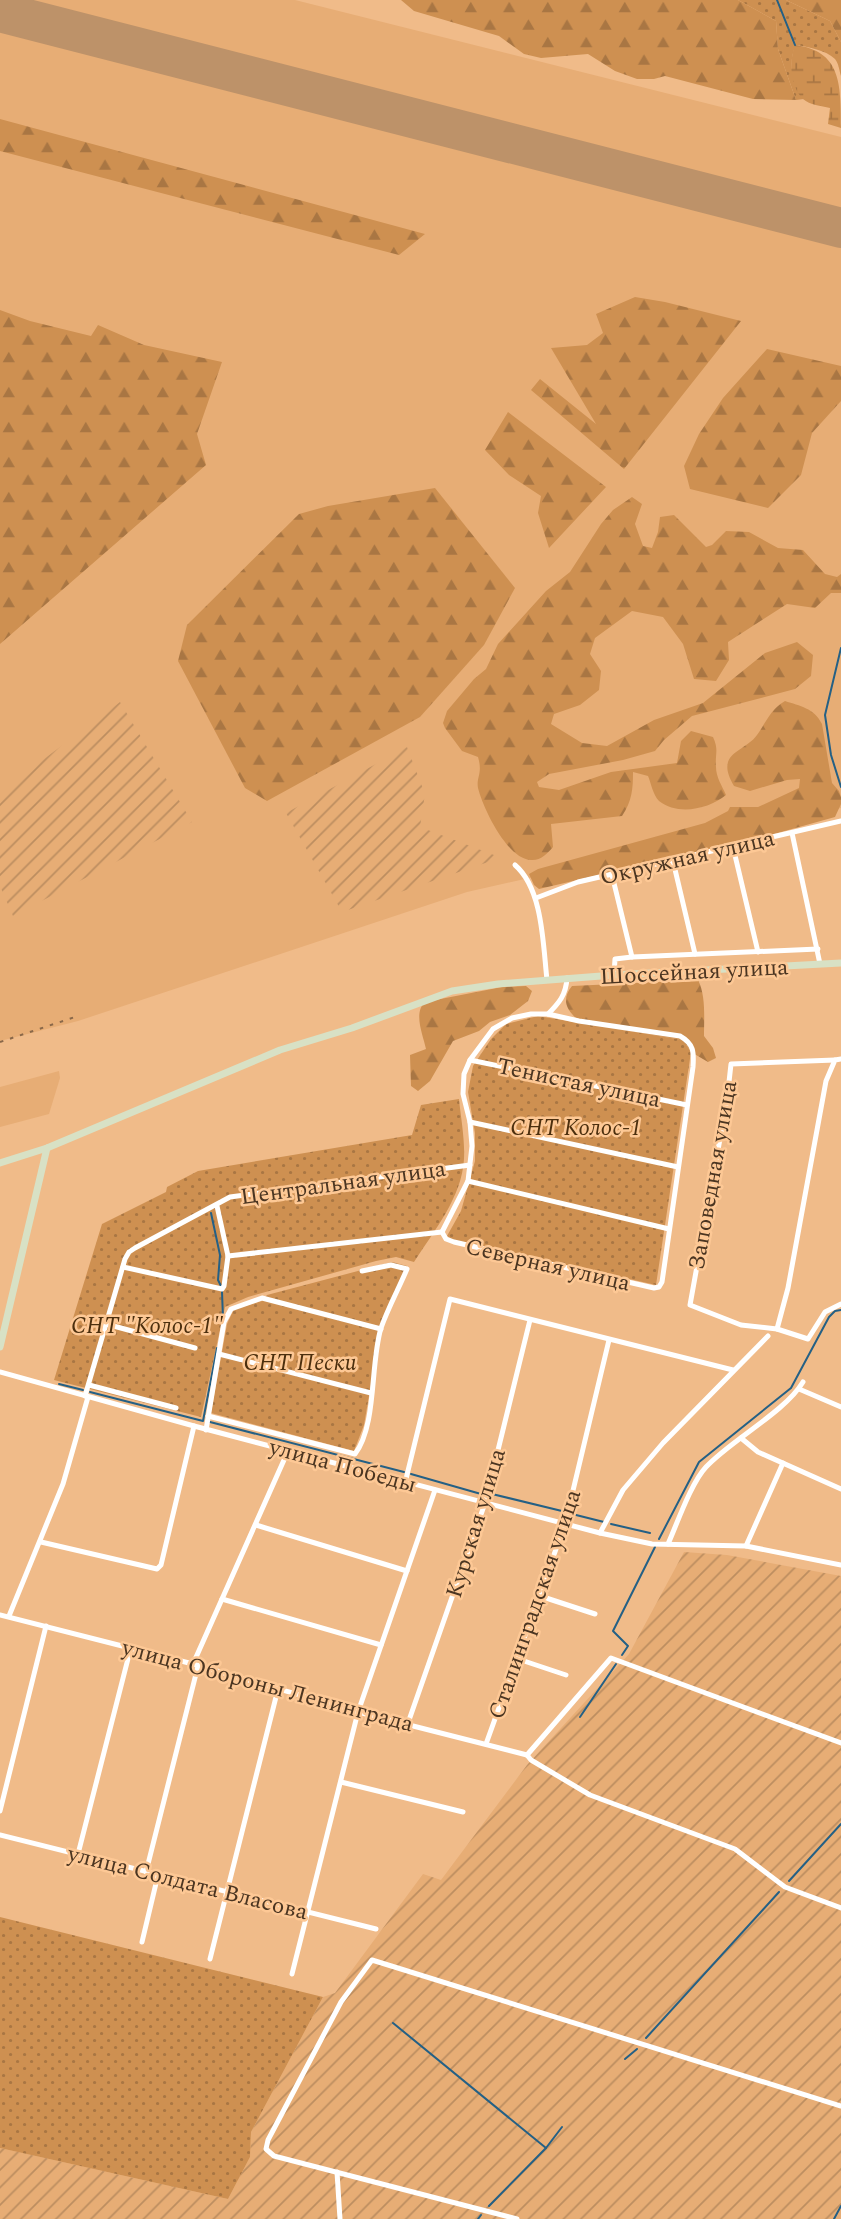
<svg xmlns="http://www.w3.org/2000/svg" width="841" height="2219" font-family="Spectral,serif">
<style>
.built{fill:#e7ad75}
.industrial{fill:url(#industrial-furrows)}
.grass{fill:url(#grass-dots)}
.forest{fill:url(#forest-firs)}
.wetland{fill:url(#wetland-marsh)}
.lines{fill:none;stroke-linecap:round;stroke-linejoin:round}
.stream{stroke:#246085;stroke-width:2}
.runway{stroke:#bd9269;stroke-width:40}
.minor{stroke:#fff;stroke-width:5}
.secondary{stroke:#d8e1c5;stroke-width:7}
.rail{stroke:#8a6849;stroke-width:2;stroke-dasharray:3.5 7;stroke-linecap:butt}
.labels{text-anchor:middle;stroke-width:5;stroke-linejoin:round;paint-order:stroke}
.street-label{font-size:23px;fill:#4b3521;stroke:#fdc895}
.park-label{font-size:23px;font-style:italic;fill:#4c2f0e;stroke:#fdc895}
</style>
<defs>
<pattern id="industrial-furrows" width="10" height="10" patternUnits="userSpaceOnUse" patternTransform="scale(1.75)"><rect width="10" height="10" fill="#e7ad75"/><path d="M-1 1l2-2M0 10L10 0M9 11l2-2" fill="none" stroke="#bd8e60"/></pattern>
<pattern id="grass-dots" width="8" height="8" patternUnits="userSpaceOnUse" patternTransform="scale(1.75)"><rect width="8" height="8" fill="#ce9051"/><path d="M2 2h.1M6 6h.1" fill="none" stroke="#a97643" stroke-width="1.8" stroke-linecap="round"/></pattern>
<pattern id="forest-firs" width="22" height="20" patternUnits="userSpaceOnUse" patternTransform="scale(1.75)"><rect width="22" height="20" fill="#ce9051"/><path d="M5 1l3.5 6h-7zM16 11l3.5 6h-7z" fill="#a97643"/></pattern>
<pattern id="wetland-marsh" width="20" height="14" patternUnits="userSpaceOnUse" patternTransform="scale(1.75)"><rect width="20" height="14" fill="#ce9051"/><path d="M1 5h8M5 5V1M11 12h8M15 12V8" fill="none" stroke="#a97643"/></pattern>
</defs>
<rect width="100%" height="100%" fill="#f0bb89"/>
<g class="built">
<path d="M0,0h295l546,137v671l-374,84 -389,129 -78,20z"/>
<path d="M59,1071l1,7 -11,36 -49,13v-40z"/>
</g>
<g class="industrial">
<path d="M120,702l72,120 -179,94 -13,-30v-94z"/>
<path d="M407,747l18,47 -5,33 74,28 -1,3 -2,3 -149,51 -56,-99z"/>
<path d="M684,1552l43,3 114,21v643h-841v-71l228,51 22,-42 1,-25 72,-135 12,-4 88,-119 18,6 86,-115 102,-111z"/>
</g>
<g class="grass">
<path d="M738,0h48l44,21 11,21v34c-2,-6 -2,-12 -6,-17 -9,-9 -27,-12 -39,-14 -9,19 -3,38 8,54l-8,1 -18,-51 -2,-28z"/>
<path d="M538,1016l145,24 8,12 -35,233 -203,-45 -6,-4 14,-25 14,-50v-28l-7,-41 5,-26 18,-27 15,-15z"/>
<path d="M459,1099c2,20 6,40 5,60 -2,38 -30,72 -50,103l-18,-5 -20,4 -128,36 -23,10 -24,110 -147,-37 48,-156 64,-32 1,-5 31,-16 214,-36 9,-30z"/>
<path d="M392,1262l15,4 -26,60 -17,99 -10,26 -143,-38 16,-89 7,-15 28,-8 5,-6z"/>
<path d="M0,1917l323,80 -72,135 -1,25 -22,42 -228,-51z"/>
</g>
<g class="forest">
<path d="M401,0h337l38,21 2,28 18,51 -43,-1 -88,-23 -11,3h-17l-22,-8 -27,-17 -47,4 -17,-4 -25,-18 -85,-25z"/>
<path d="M786,0h55v42l-11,-21z"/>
<path d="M0,119l425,115 -26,21 -399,-104z"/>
<path d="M635,297l30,5 76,19 -117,148 -93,-79 9,-11 56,45 -45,-76 36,-3 16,-12 -7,-19z"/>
<path d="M0,310l30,11 61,15 7,-11 46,20 78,17 -25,72 9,31 -206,179z"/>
<path d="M767,349l74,17v35l-29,32 -11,42 -33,33 -78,-19 -6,-23 15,-32 24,-36z"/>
<path d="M508,412l98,75 -57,61 -11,-35 3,-17 -32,-21 -24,-25z"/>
<path d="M435,488l80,100 -31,57 -64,72 -153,84 -22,-13 -67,-127 9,-36 112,-111 29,-8z"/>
<path d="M632,497l10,7 -7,20 8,22 9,2 6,-16 2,-15 14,-2 32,32 6,-2 14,-14 23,1 29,16 25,2 22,24 12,3 4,-3v19h-10l-16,15 -28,-4 -59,38 1,18 -13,21 -22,-2 -11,-35 -20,-27 -31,-6 -37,27 -5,16 11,17 -2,19 -19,15 -26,9 -3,10 31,19 25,3 47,-26 49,-17 62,-50 32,-11 16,13 -2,21 -16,13 -103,27 -28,24 -9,11 -32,9 -74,14 -12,8 2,5 20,3 52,-18 66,-9 4,-22 10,-10 22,6c6,13 2,16 3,30 0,10 6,19 10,28 -17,14 -48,21 -67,6 -6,-6 -8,-18 -11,-25l-15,-4c0,17 -1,29 -11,44l-71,8 2,23c-6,7 -13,14 -22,13 -24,-1 -48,-52 -53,-72 -2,-11 5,-14 0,-31l-16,-6 -17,-23 -2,-5 4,-12 27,-32 12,-10 12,-25 48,-53 24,-19 31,-48 12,-14z"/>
<path d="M785,701c15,5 29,7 37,23l10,59 7,8 2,6v7l-6,13 -61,17 -235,55 -5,-4 -5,-11 9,-5 167,-46 23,-12 2,-4h28l41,-19 1,-9 -13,1 -37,11 -16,-5c-20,-34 10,-33 23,-51 10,-14 13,-25 28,-34z"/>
<path d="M698,980c8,15 6,39 6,56l9,12 3,10 -8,4 -17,-10 -8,-12 -100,-16c-14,-11 -24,-22 -11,-38z"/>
<path d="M526,986l6,5 -4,10 -18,14 -20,7 -11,9 -26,10 -23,40 -12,10 -7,-5 -1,-31 16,-6c-3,-14 -13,-36 -1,-47l77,-15z"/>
</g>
<path class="wetland" d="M795,45c46,6 46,38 46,83l-13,-4 2,-16c-9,-2 -20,-3 -27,-9 -13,-13 -14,-38 -8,-54z"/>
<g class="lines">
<g class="stream">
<path d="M777,0l18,45"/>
<path d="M841,648l-16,67 6,40 10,32"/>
<path d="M211,1213l9,42 -2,25 3,6"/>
<path d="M222,1292l1,26"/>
<path d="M59,1384l24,6"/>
<path d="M90,1392l113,29 14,-73"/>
<path d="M210,1422l194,50"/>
<path d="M411,1474l70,20 3,-2"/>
<path d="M492,1494l74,18"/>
<path d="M572,1514l32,8"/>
<path d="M611,1524l39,9"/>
<path d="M659,1539l40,-77 92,-74 38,-71 6,-6 6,-1"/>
<path d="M622,1655l6,-9 -15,-15 42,-84"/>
<path d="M580,1717l36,-53"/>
<path d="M789,1881l52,-57"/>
<path d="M393,2023l153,125"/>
<path d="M646,2038l133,-146"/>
<path d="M625,2059l12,-10"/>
<path d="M489,2206l57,-58 16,-21"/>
<path d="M478,2219l3,-4"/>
<path d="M834,2219l7,-13"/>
</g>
<path class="runway" d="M0,12l841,216"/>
<g class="minor">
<path d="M792,833l28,131"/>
<path d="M733,847l25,105"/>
<path d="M673,861l22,93"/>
<path d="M515,865c28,24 28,80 32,115"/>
<path d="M612,875l20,82"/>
<path d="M536,898l42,-16 263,-61"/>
<path d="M614,975l1,-16 17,-2 186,-8"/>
<path d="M531,1014h17l31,7 101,15c14,8 14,16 13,31l-31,215 -3,5 -5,1 -200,-46 -8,-3 -4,-7 26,-51 4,-35 -2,-24 -7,-28 1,-20 6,-14 23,-31 19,-11z"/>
<path d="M548,1014c11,-11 18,-19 19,-36"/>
<path d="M470,1060l217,45"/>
<path d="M835,1060l-104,4 -4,36 -37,205 51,20 36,4 31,10 17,-27 16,-8"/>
<path d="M470,1122l208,45"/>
<path d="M468,1181l201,48"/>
<path d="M228,1256l214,-24"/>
<path d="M123,1267l99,22 2,-3 4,-30 -11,-50"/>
<path d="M106,1324l89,24"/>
<path d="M777,1329l11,-41 38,-207 9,-21 6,-1"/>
<path d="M219,1354l152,39"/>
<path d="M0,1372l194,54 406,107 52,11 94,2 95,19"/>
<path d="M89,1385l87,23"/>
<path d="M799,1389l42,18"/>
<path d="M85,1396l40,-137 4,-7 6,-4 95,-51 240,-32"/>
<path d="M208,1416l147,38c22,-29 15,-90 26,-126 7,-20 18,-40 26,-59l-16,-4 -29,6"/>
<path d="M206,1430l18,-108 7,-13 31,-11 119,31"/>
<path d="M741,1438l17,14 83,37"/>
<path d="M405,1483l45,-184 283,71"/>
<path d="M256,1525l151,46"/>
<path d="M600,1533l23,-43 40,-47 105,-107"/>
<path d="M41,1542l116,27 4,-4 33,-139"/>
<path d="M668,1544c9,-20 23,-61 38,-77 25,-27 79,-55 97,-85"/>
<path d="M746,1546l37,-83"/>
<path d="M540,1596l55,18"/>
<path d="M222,1599l159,46"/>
<path d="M0,1615l193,49 165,48 169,43"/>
<path d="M9,1616l54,-132 25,-87"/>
<path d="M518,1659l48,16"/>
<path d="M193,1664l95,-213"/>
<path d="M408,1723l77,-220 45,-183"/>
<path d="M486,1744l79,-220 44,-184"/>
<path d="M527,1755l84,-97 230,85"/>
<path d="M527,1755l4,5 59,35 145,54 50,38 56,21"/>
<path d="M341,1782l122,30"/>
<path d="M0,1811l46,-185"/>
<path d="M0,1835l376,94"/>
<path d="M78,1854l53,-207"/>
<path d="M146,1872l52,-206"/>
<path d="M142,1942l16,-67"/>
<path d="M210,1959l68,-270"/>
<path d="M292,1974l66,-262 77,-222"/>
<path d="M337,2172l3,47"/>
<path d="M517,2219l-243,-63 -8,-7 2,-9 73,-138 31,-42 469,146"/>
</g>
<g class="secondary">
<path d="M0,1163l47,-15 233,-98 72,-22 100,-37 46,-7 116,-9 227,-12"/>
<path d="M0,1347l47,-199"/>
</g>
<path class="rail" d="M0,1042l78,-26"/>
</g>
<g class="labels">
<g class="street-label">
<text transform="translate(687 857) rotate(-13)" y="8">Окружная улица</text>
<text transform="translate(694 971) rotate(-3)" y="8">Шоссейная улица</text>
<text transform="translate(579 1082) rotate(12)" y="8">Тенистая улица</text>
<text transform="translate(712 1175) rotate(-80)" y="8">Заповедная улица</text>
<text transform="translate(343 1182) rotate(-8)" y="8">Центральная улица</text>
<text transform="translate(548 1264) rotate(13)" y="8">Северная улица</text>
<text transform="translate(343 1465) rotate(15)" y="8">улица Победы</text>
<text transform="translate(475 1523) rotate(-73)" y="8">Курская улица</text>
<text transform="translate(534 1604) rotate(-71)" y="8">Сталинградская улица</text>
<text transform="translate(268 1685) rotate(15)" y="8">улица Обороны Ленинграда</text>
<text transform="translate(188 1882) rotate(14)" y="8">улица Солдата Власова</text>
</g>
<g class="park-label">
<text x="576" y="1135">СНТ Колос-1</text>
<text x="147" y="1333">СНТ "Колос-1"</text>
<text x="300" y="1370">СНТ Пески</text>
</g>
</g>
</svg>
